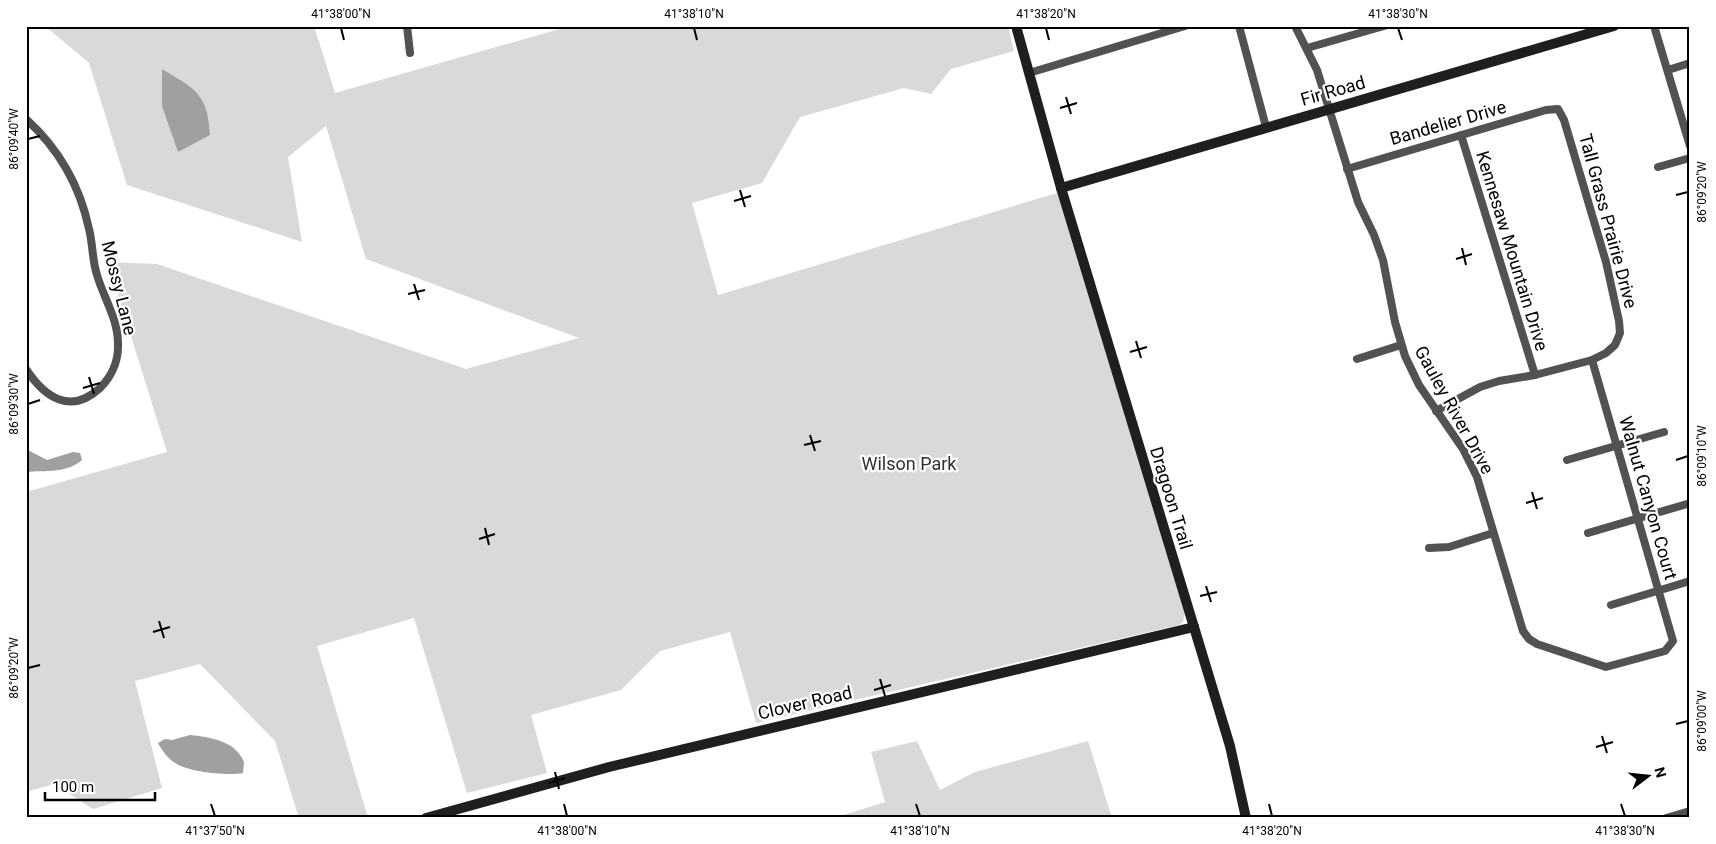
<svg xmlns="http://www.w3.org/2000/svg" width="1716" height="844" font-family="Roboto,sans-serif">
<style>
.green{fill:#d9d9d9;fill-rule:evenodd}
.water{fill:#a0a0a0}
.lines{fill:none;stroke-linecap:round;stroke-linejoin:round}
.street{stroke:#525252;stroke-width:8}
.secondary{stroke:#1f1f1f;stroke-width:10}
.ticks{fill:none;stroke:#000;stroke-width:2}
.labels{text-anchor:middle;stroke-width:4.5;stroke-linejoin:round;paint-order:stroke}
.street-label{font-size:18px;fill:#000;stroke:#fff}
.park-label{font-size:18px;fill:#303030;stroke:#fff}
.neatline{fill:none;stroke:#000;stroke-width:2}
.ticks-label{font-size:12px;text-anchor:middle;fill:#000}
</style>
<rect width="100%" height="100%" fill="#fff"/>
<g class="green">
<path d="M45,26h269l21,67 235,-67h438l6,25 -63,18 -20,25 -27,-6 -104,29 -38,66 -70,20 26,92 339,-102 128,418 -2,11 -4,3 -423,98 -26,-91 -70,19 -39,39 -90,25 16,58 -80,20 -53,-175 -97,28 51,172h-69l-24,-77 -75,-77 -65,17 27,107 -69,21 -39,-25 -28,8v-300l141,-40 -59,-190 49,2 309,105 113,-31 -213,-79 -40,-133 -38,31 14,85 -175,-57 -38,-122zM162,69c33,20 46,24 48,66z"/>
<path d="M917,741l23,49 35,-18 113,-31 24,77h-278l51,-16 -14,-50z"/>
</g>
<g class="water">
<path d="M162,69c33,20 46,24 48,66l-32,17 -16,-46z"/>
<path d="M26,449l21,11 26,-8 7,1 2,7c-17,14 -36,10 -56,12z"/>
<path d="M190,735c20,2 46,6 54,27l-1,11c-15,3 -53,-1 -66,-9 -8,-4 -15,-13 -19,-21l7,-4 7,1z"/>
</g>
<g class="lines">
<g class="street">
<path d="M407,26l3,27"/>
<path d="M1239,26l27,101"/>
<path d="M1295,26l22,44 41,132 16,33 9,25 12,62 10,34 14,29 44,64 14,28 46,154 6,8 8,5 69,23 59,-16 8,-10 -81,-281"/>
<path d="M1654,26l36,120"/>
<path d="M1307,48l77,-22"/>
<path d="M1668,70l22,-7"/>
<path d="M1029,73l156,-47"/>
<path d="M26,119c33,30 54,67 63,110 4,15 3,31 8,46 7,24 22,45 21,72 0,15 -7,30 -18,41 -29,27 -55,10 -74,-19"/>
<path d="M1461,135l74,240"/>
<path d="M1658,167l32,-9"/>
<path d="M1347,169l199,-59 12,-1 6,11 42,142 13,59 1,12 -5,12 -9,8 -14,7 -57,15 -36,6 -19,6 -44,24"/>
<path d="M1357,359l44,-14"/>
<path d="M1567,460l97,-28"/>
<path d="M1588,533l99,-29"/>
<path d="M1429,548l20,-1 44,-14"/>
<path d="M1611,605l79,-24"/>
<path d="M1666,818l24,-7"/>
</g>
<g class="secondary">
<path d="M1016,26l45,162 169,558 16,72"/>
<path d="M1061,188l553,-162"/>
<path d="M426,818l183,-51 585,-140"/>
</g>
</g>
<path class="ticks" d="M341,28l3,12M694,28l3,12M1046,28l3,12M1398,28l4,12M1066,97l5,17M1060,108l17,-5M28,139l12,-3M740,190l5,17M1676,195l12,-3M734,201l17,-5M1462,248l4,17M1456,259l16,-5M414,284l5,16M408,294l17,-4M1136,341l5,17M1130,352l17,-5M89,377l5,17M83,388l17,-5M28,404l12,-4M810,435l5,16M804,445l17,-4M1676,460l12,-4M1532,492l5,17M1526,503l17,-5M485,528l4,17M479,539l16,-5M1206,586l5,16M1200,596l17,-4M159,621l5,17M153,632l17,-5M28,668l12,-3M880,679l5,17M874,690l17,-5M1676,724l12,-3M1602,736l5,17M1596,747l17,-5M555,772l4,17M549,783l16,-5M211,804l4,12M564,804l3,12M916,804l4,12M1269,804l3,12M1621,804l4,12"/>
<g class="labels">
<g class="street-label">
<text transform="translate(1333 91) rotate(-16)" y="6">Fir Road</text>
<text transform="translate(1448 123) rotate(-16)" y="6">Bandelier Drive</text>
<text transform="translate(1608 221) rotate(75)" y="6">Tall Grass Prairie Drive</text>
<text transform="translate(1512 251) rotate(73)" y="6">Kennesaw Mountain Drive</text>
<text transform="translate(119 288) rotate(76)" y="6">Mossy Lane</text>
<text transform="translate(1454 410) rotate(61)" y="6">Gauley River Drive</text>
<text transform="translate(1171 498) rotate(73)" y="6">Dragoon Trail</text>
<text transform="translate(1648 498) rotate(74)" y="6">Walnut Canyon Court</text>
<text transform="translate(805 703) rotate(-13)" y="6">Clover Road</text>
</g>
<g class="park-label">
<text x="909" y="470">Wilson Park</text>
</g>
</g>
<rect width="1716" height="844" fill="none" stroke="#ffffff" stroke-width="55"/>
<g transform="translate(1648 776) rotate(74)" stroke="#ffffff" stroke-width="4" paint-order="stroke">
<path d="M0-4L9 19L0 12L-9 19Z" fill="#000000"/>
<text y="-8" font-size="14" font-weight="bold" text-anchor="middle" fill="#000000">N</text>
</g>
<path d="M45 792v8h110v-8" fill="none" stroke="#000000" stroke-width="2.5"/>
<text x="52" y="792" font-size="15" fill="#000000" stroke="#ffffff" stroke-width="4" paint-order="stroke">100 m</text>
<rect x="28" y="28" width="1660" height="788" class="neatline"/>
<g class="ticks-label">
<text x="341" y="18">41°38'00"N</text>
<text x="694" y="18">41°38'10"N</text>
<text x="1046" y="18">41°38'20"N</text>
<text x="1398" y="18">41°38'30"N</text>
<text transform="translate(14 139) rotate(-90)" y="4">86°09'40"W</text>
<text transform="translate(1702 192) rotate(-90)" y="4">86°09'20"W</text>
<text transform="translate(14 404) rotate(-90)" y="4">86°09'30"W</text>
<text transform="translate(1702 456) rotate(-90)" y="4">86°09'10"W</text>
<text transform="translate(14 668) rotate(-90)" y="4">86°09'20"W</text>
<text transform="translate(1702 721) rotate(-90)" y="4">86°09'00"W</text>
<text x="215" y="835">41°37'50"N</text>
<text x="567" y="835">41°38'00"N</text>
<text x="920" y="835">41°38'10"N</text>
<text x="1272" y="835">41°38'20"N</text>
<text x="1625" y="835">41°38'30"N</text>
</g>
</svg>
